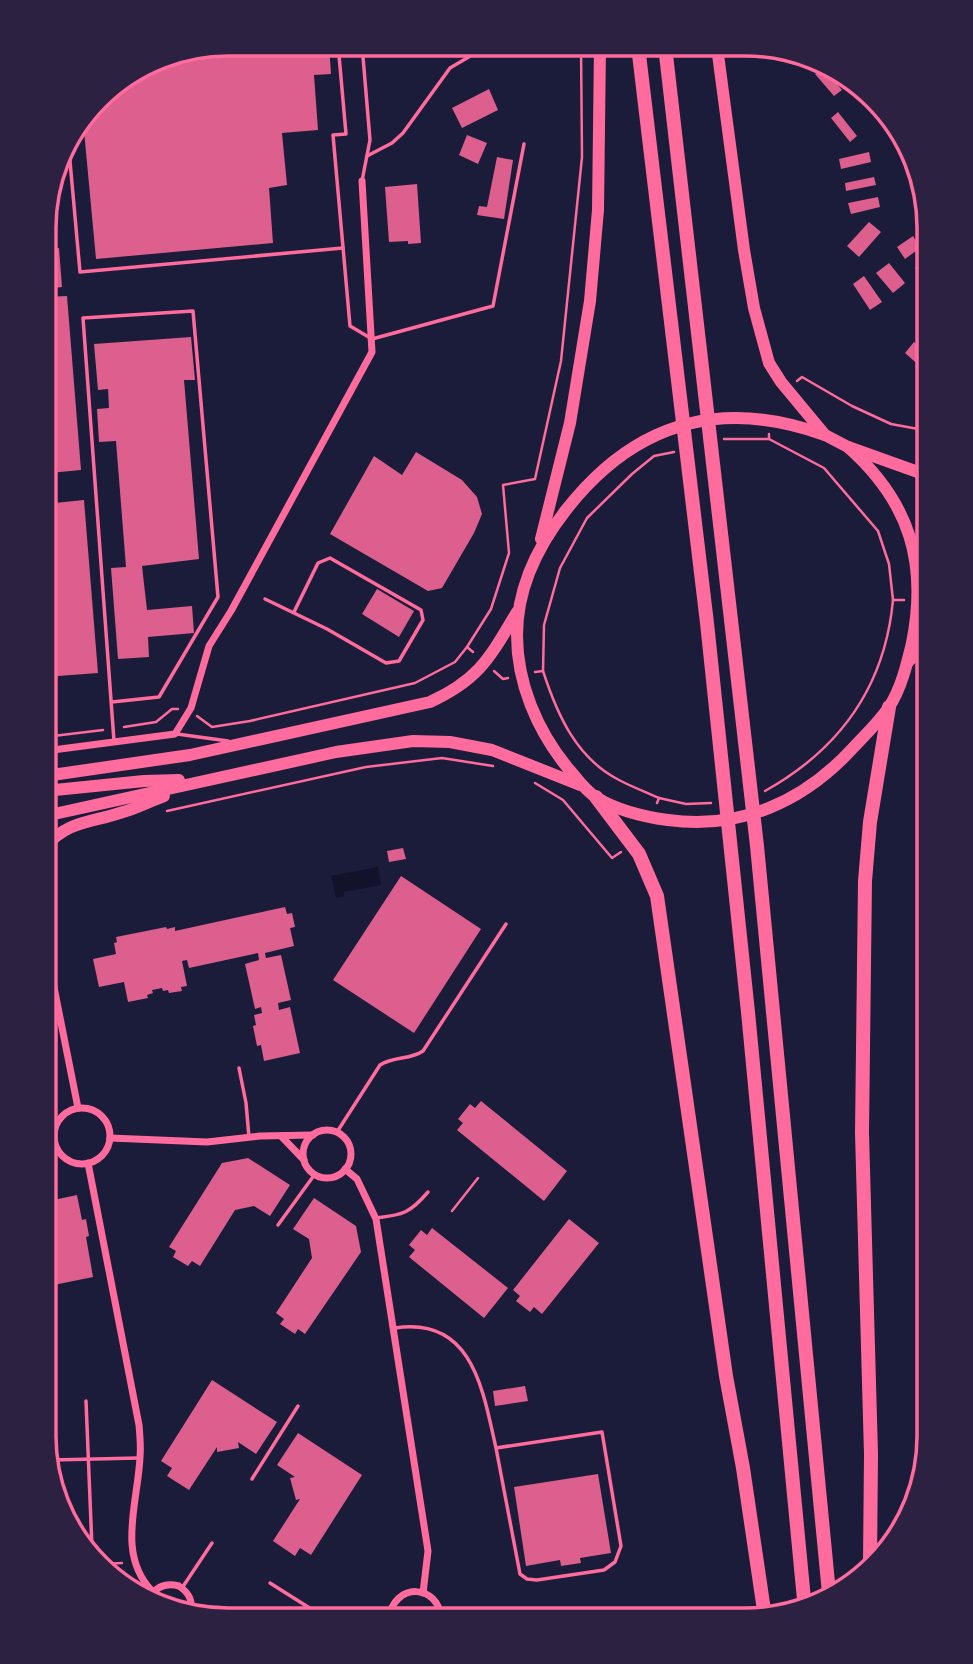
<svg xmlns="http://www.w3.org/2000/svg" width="973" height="1664" font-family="Karla,sans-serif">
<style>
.water{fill:#12122b}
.building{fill:#dd5f8e}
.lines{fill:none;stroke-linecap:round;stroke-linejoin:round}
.path{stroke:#ff6b9d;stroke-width:2.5}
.service{stroke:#ff6b9d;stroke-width:3.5}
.minor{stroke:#ff6b9d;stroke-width:7}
.trunk{stroke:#ff6b9d;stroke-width:12}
.motorway{stroke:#ff6b9d;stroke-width:14}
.rim{fill:none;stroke:#ff6b9d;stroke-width:3.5}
</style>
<rect width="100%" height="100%" fill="#1b1b3a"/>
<path class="water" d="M378,867l3,18 -37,7v4l-8,2 -5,-22z"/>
<g class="building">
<path d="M228,44h101l2,30 -17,1 4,55 -36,3 5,52 -18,3 4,55 -177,16 -13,-139 23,-30 52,-32z"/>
<path d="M823,68l19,22 -8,6 -19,-22z"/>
<path d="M489,89l9,21 -36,18 -10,-20z"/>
<path d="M838,112l19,24 -7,6 -19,-24z"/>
<path d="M467,135l20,8 -9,21 -19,-9z"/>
<path d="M869,152l2,10 -30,7 -2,-10z"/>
<path d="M497,157l16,3 -9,59 -27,-4 2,-9 8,1z"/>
<path d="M874,177l2,8 -30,6 -1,-8z"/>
<path d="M417,184l4,59 -13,1v-3l-19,1 -4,-55z"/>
<path d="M878,197l2,10 -29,7 -3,-11z"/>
<path d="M869,222l12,10 -22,25 -12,-11z"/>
<path d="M913,236l7,12 -15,11 -8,-12z"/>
<path d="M59,248l3,39 -17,2v-39z"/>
<path d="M929,259v18l-6,4 -8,-13z"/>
<path d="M889,263l16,20 -12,10 -17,-20z"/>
<path d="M864,276l18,26 -12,8 -17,-26z"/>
<path d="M67,296l14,174 -32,3 -4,-54v-122z"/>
<path d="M926,326l3,3v19l-13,-12z"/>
<path d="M191,337l4,43h-11l15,179 -57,7 5,44 45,-4 2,27 -46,4 1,20 -31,2 -7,-91 15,-1 -10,-126 -17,1 -2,-33 12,-1 -1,-19 -10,1 -4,-46z"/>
<path d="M914,342l15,13v4l-7,9 -17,-15z"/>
<path d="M416,452l46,28 15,17 5,17 -8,19 -32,55 -14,3 -98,-57 44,-78 28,19z"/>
<path d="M84,500l14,173 -53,4v-173z"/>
<path d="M377,589l37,22 -15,26 -37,-23z"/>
<path d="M403,848l3,11 -17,3 -2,-11z"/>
<path d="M401,876l80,53 -67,104 -81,-53z"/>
<path d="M285,907l2,7 5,-1 3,14 -5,1 4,18 -29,7 1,5 15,-3 10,45 -13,3 1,7 11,-3 10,46 -36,8 -3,-16 -4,1 -4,-20 3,-1 -2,-10 8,-2 -1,-6 -6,2 -10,-45 14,-4 -1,-7 -69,15 -2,-8 -5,1 5,25 -6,1 1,4 -13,2 -1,-3 -5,1 -1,-3 -10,2 1,3 -6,2 1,3 -20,4 -4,-20 -25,5 -6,-28 23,-5 -2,-11 3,-1 -1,-5 50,-10 1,2 8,-2v4z"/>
<path d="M481,1101l86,70 -23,30 -87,-71 6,-7 -5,-4 12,-15 5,4z"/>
<path d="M248,1158l42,27 -20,31 -16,-10 -19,4 -35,56 -8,-5 -4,5 -15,-9 3,-6 -7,-4 53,-84z"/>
<path d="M77,1195l5,25 4,-1 3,17 -3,1 7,40 -49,10v-85z"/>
<path d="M314,1198l42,28 5,26 -56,82 -7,-5 -3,5 -15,-10 4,-5 -8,-6 36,-55 -3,-19 -16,-10z"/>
<path d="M569,1219l30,24 -57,71 -8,-7 -4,5 -14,-11 4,-5 -7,-6z"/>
<path d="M432,1228l76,60 -24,30 -75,-61 6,-7 -6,-5 12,-15 6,5z"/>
<path d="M212,1380l65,42 -21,32 -18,-12 1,6 -22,4v-5l-28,43 -22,-14 5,-8 -11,-7z"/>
<path d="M525,1386l3,15 -33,5 -2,-15z"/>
<path d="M298,1433l64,42 -51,80 -11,-7 -5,8 -22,-15 27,-42 -4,1 -6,-22 5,-1 -18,-12z"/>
<path d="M598,1474l13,79 -31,5 1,5 -20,3 -1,-6 -34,6 -12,-79z"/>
</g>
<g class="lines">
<g class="path">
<path d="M797,381l5,-4 50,29 39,18 38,7"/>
<path d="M724,439h45v-5"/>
<path d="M769,439l55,29 54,63 11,33 4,36"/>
<path d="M473,652l-6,-5 24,-38 18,-56 -6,-68 32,-6 26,-118 21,-204 -1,-111"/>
<path d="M494,671l9,8 5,-1"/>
<path d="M543,671l1,-46 16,-57 27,-50 45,-44 22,-18 20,-4"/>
<path d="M535,672l8,-1c14,43 33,87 76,109 13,7 27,12 40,18l-2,5"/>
<path d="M197,716l15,11 38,-6 165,-38 40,-21 12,-15"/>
<path d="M124,727l32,-5 16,-13h6"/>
<path d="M45,737l58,-7"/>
<path d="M535,783l28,17 49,58 9,-6"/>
<path d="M765,791c75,-42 120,-105 128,-191h11"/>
<path d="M659,798l27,6 25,-1"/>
<path d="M167,811l199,-44 76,-9 51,8"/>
<path d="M44,874l9,-15"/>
<path d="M44,883l7,46"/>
<path d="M452,1211l26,-33"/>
<path d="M103,1564l19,-1"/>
</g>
<g class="service">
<path d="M338,44l8,90 -13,1 17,191 22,13 121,-33 31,-162"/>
<path d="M68,139l12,133 263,-24"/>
<path d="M367,156l25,-13 11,-10 47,-65 39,-23"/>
<path d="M362,181l8,-41 -8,-95"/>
<path d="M265,599l62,30 59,34 13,-2 24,-41 -2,-10 -91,-52 -12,5 -24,49"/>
<path d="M112,702l47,-5 59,-100 -25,-286 -110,7 31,423"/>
<path d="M177,734l51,7"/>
<path d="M239,1068l7,35 3,34"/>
<path d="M337,1132l43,-67c14,-9 30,-5 43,-14l83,-127"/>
<path d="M376,1218c27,-3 34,-5 52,-26"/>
<path d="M278,1225l37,-51"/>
<path d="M395,1328c78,-12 88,63 101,120l106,-16 19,114 -6,16 -11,8 -67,10 -10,-1 -7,-5 -24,-126"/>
<path d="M86,1401l6,147"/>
<path d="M49,1407l2,53"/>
<path d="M252,1479l46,-73"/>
<path d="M52,1487l-1,-27 87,-2"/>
<path d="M270,1583l57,36"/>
<path d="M182,1588l30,-45"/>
</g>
<g class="minor">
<path d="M45,751l130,-17 16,-26 18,-62 22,-35 141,-259 -10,-171"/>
<path d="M44,937l34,171"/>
<circle cx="82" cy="1136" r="28"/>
<circle cx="327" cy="1154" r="24"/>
<path d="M281,1136l23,24"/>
<path d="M110,1138l97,4 53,-6 53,-1"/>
<path d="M88,1163l51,262c1,11 2,21 1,32 -2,46 -24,98 13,135"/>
<path d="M345,1169l12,10 19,40 52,332 -5,42"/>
<path d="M151,1597c6,-12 16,-14 28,-11 10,7 15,15 11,27"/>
<path d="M389,1619c4,-37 50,-36 52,0"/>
</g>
<g class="trunk">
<path d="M717,47l27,203 10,58 15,55 12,19 44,53 23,12 81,29"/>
<path d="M825,435c-105,-38 -191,-12 -259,75 -29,37 -49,78 -49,125 0,48 20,95 50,132 9,10 18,24 30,31 20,12 48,19 71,22 72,10 135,-18 184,-71 12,-13 27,-27 37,-42 12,-18 18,-43 23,-64 16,-80 -2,-141 -64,-196"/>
<path d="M541,539l29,-116 20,-122 8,-91 2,-164"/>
<path d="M908,662l21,-23"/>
<path d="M45,776l145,-21 240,-53c50,-23 60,-45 87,-90"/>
<path d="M45,791l99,-10 35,-1"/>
<path d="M45,816l291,-64 77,-11 37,1 42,8 88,35"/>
<path d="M44,848c24,-28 47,-25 79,-36 14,-4 27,-11 41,-16"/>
</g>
<g class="motorway">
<path d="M638,46l69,577 41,389 57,598"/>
<path d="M665,46l92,800 72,747"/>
<path d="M596,797l43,57 18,42 69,480 17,92 22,149"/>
<path d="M870,1563l1,-109 -9,-321 3,-252 5,-59 19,-115"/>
</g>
</g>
<path d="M0 0H973V1664H0ZM228 56H745A172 172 0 0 1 917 228V1436A172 172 0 0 1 745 1608H228A172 172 0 0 1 56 1436V228A172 172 0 0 1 228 56Z" fill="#2d2142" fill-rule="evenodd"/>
<path class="rim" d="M228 56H745A172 172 0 0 1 917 228V1436A172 172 0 0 1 745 1608H228A172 172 0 0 1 56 1436V228A172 172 0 0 1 228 56Z"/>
</svg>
